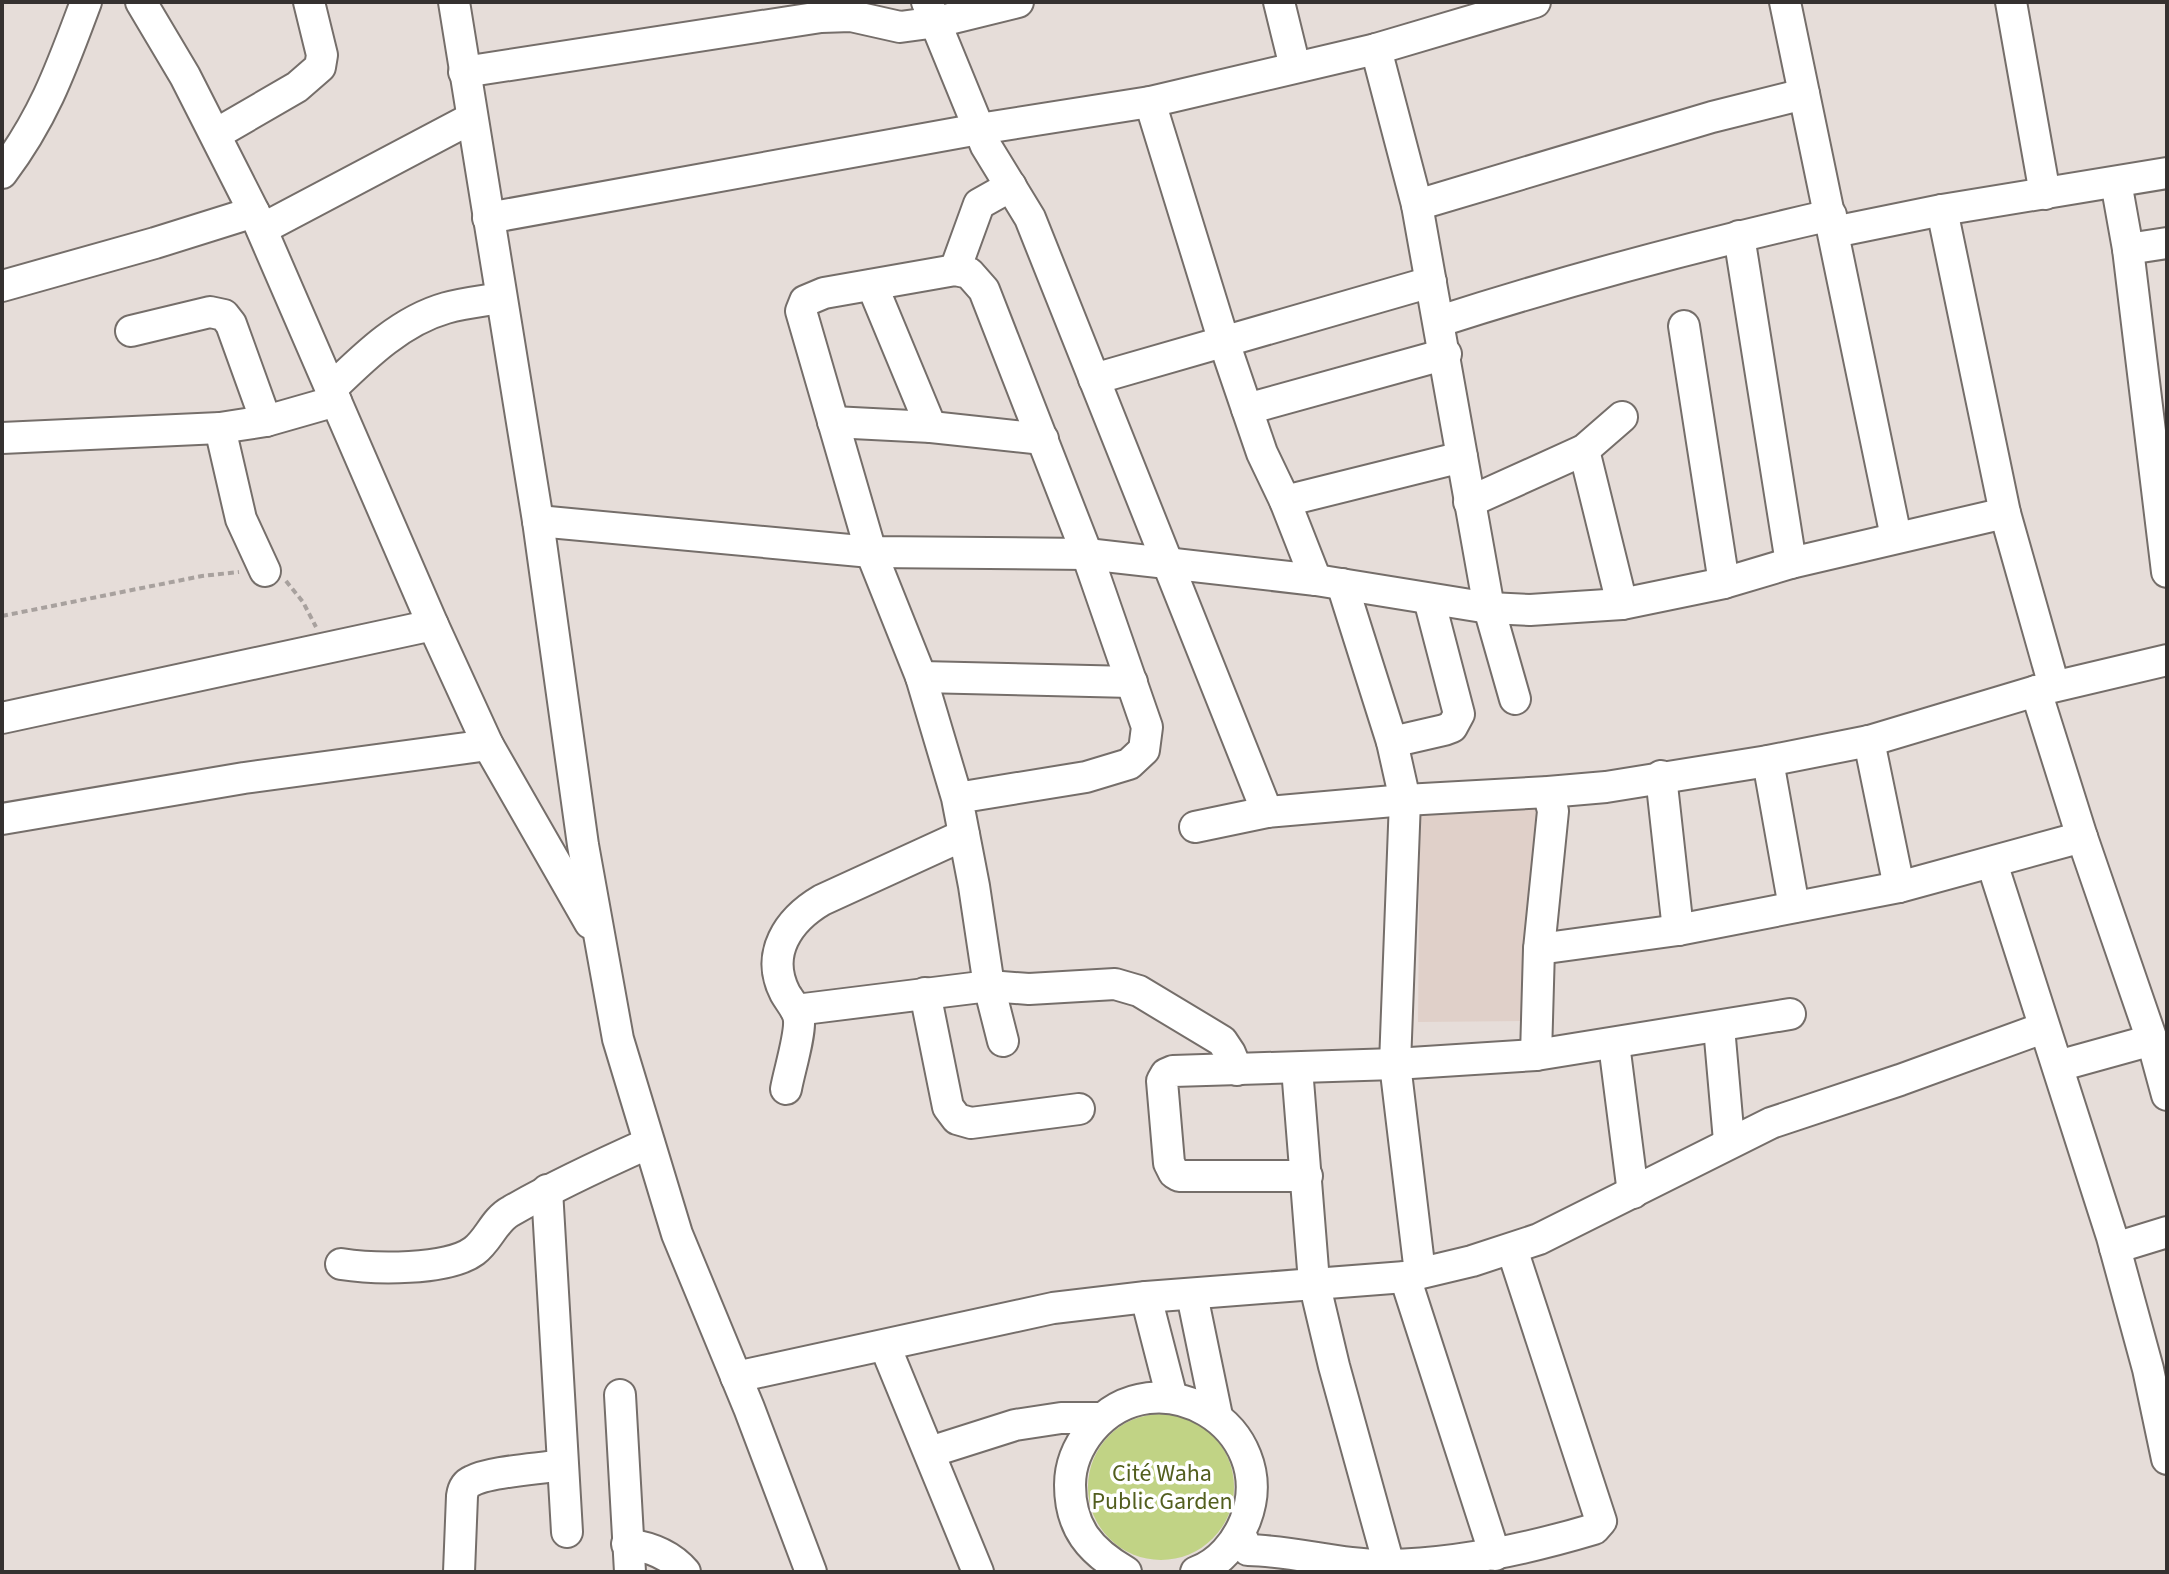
<svg xmlns="http://www.w3.org/2000/svg" width="2169" height="1574" font-family="'Source Sans 3',sans-serif">
<style>
.built{fill:#e0d0c9}
.green{fill:#c1d385}
.lines{fill:none;stroke-linecap:round;stroke-linejoin:round}
.minor-casing{stroke:#756e6a;stroke-width:34}
.path{stroke:#a8a19e;stroke-width:4;stroke-dasharray:6 4;stroke-linecap:butt}
.minor{stroke:#fff;stroke-width:30}
.labels{text-anchor:middle;stroke-width:7;stroke-linejoin:round;paint-order:stroke}
.park-label{font-size:24px;fill:#525e1e;stroke:#fff}
</style>
<rect width="100%" height="100%" fill="#e6ddd9"/>
<path class="built" d="M1536,802l9,13 -13,206 -114,1 2,-210z"/>
<circle class="green" cx="1161" cy="1487" r="73"/>
<g class="lines">
<g class="minor-casing">
<g id="minor">
<path d="M141,2l44,74 69,136 179,413 55,120 102,178"/>
<path d="M454,2l84,519 45,324 35,194 59,195 72,174 62,164"/>
<path d="M927,2l59,144 44,72 237,594"/>
<path d="M1279,2l16,65"/>
<path d="M1785,2l111,535"/>
<path d="M2011,2l34,192"/>
<path d="M1376,49l41,156 72,403 26,91"/>
<path d="M464,72l357,-55 30,-1 49,11 37,-5 81,-20"/>
<path d="M1150,102l74,240 38,111 23,48 31,79"/>
<path d="M216,134l81,-47 23,-20 2,-12 -13,-53"/>
<path d="M2,173c43,-57 60,-107 84,-171"/>
<path d="M2116,182l12,67 39,323"/>
<path d="M1417,205l295,-88 92,-23"/>
<path d="M1942,210l63,303 49,173"/>
<path d="M488,218l491,-89 171,-27 226,-53 159,-47"/>
<path d="M262,229l210,-111"/>
<path d="M1834,232l108,-22 225,-37"/>
<path d="M1739,236l52,327"/>
<path d="M2128,249l39,-6"/>
<path d="M955,270l24,-66 32,-18"/>
<path d="M872,285l59,142"/>
<path d="M2,286l153,-43 99,-31"/>
<path d="M1440,321c128,-41 259,-76 391,-106"/>
<path d="M1684,326l40,257"/>
<path d="M131,331l79,-19 14,3 7,9 35,97"/>
<path d="M1094,379l337,-97"/>
<path d="M331,389c33,-32 69,-68 115,-81 18,-5 37,-7 55,-10"/>
<path d="M1247,409l199,-55"/>
<path d="M833,422l98,5 112,12"/>
<path d="M220,428l21,91 24,52"/>
<path d="M2,438l218,-10 46,-7 70,-20"/>
<path d="M1584,450l38,154"/>
<path d="M1285,501l177,-44"/>
<path d="M1469,502l115,-52 38,-33"/>
<path d="M538,521l333,31 216,2 229,26 173,28 41,2 92,-6 102,-21 67,-20 214,-50"/>
<path d="M1342,584l50,158 13,58 -10,264 25,209"/>
<path d="M921,677l211,5"/>
<path d="M2036,691l46,146 70,203 15,55"/>
<path d="M2,718l431,-93"/>
<path d="M1869,741l30,146"/>
<path d="M1392,742l52,-12 8,-3 7,-13 -30,-115"/>
<path d="M1768,761l26,146"/>
<path d="M1661,776l17,154"/>
<path d="M957,798l129,-21 43,-13 15,-14 3,-23 -60,-173 -103,-264 -15,-17 -14,-3 -131,23 -19,8 -4,10 70,241 50,125 36,121 17,88 15,100 14,55"/>
<path d="M2,819l242,-41 244,-33"/>
<path d="M1195,827l72,-15 138,-12 143,-8 58,-5 162,-26 101,-20 167,-50 131,-31"/>
<path d="M1992,863l120,374 36,132 19,90"/>
<path d="M1539,949l139,-19 221,-43 183,-50"/>
<path d="M925,993l23,114 9,12 14,4 108,-14"/>
<path d="M796,1010l193,-24 40,3 86,-5 24,7 83,50 8,12 7,17"/>
<path d="M1719,1027l10,114"/>
<path d="M1614,1044l19,149"/>
<path d="M1536,1055l3,-106 14,-138 -5,-19"/>
<path d="M2058,1066l94,-26"/>
<path d="M1297,1068l17,214 20,84 55,199"/>
<path d="M786,1089c3,-17 14,-52 13,-68 0,-10 -9,-19 -14,-28 -20,-39 3,-73 37,-93l142,-65"/>
<path d="M1307,1176h-128l-5,-3 -5,-10 -7,-82 4,-7 7,-3 222,-7 141,-9 254,-41"/>
<path d="M547,1190l20,342"/>
<path d="M2115,1248l52,-16"/>
<path d="M341,1264c32,5 106,7 133,-13 15,-11 20,-31 37,-40 45,-26 91,-47 138,-68"/>
<path d="M1405,1277l90,278"/>
<path d="M1192,1295l25,121"/>
<path d="M1146,1297l26,101"/>
<path d="M885,1346l93,226"/>
<path d="M736,1377l317,-69 93,-11 259,-20 67,-16 67,-22 232,-116 129,-43 143,-52"/>
<path d="M620,1395l10,177"/>
<path d="M930,1452l85,-27 46,-7h40"/>
<path d="M1240,1534l8,16c48,1 93,16 140,15 71,-1 139,-16 206,-36l7,-8 -89,-272"/>
<path d="M627,1544c23,3 43,10 58,28"/>
<path d="M459,1572l3,-76c1,-7 3,-12 10,-15 19,-10 67,-12 90,-16"/>
<path d="M1126,1572c-36,-21 -56,-44 -56,-87 0,-21 8,-39 21,-55 66,-78 191,-3 154,91 -9,22 -26,43 -49,51"/>
</g>
</g>
<g class="path">
<path d="M286,581l17,21 13,25"/>
<path d="M2,616l200,-40 37,-4"/>
</g>
<use href="#minor" class="minor"/>
</g>
<g class="labels">
<g class="park-label">
<text x="1162" y="1481">Cité Waha<tspan x="1162" dy="28">Public Garden</tspan></text>
</g>
</g>
<rect width="2169" height="1574" fill="none" stroke="#353130" stroke-width="8"/>
</svg>
